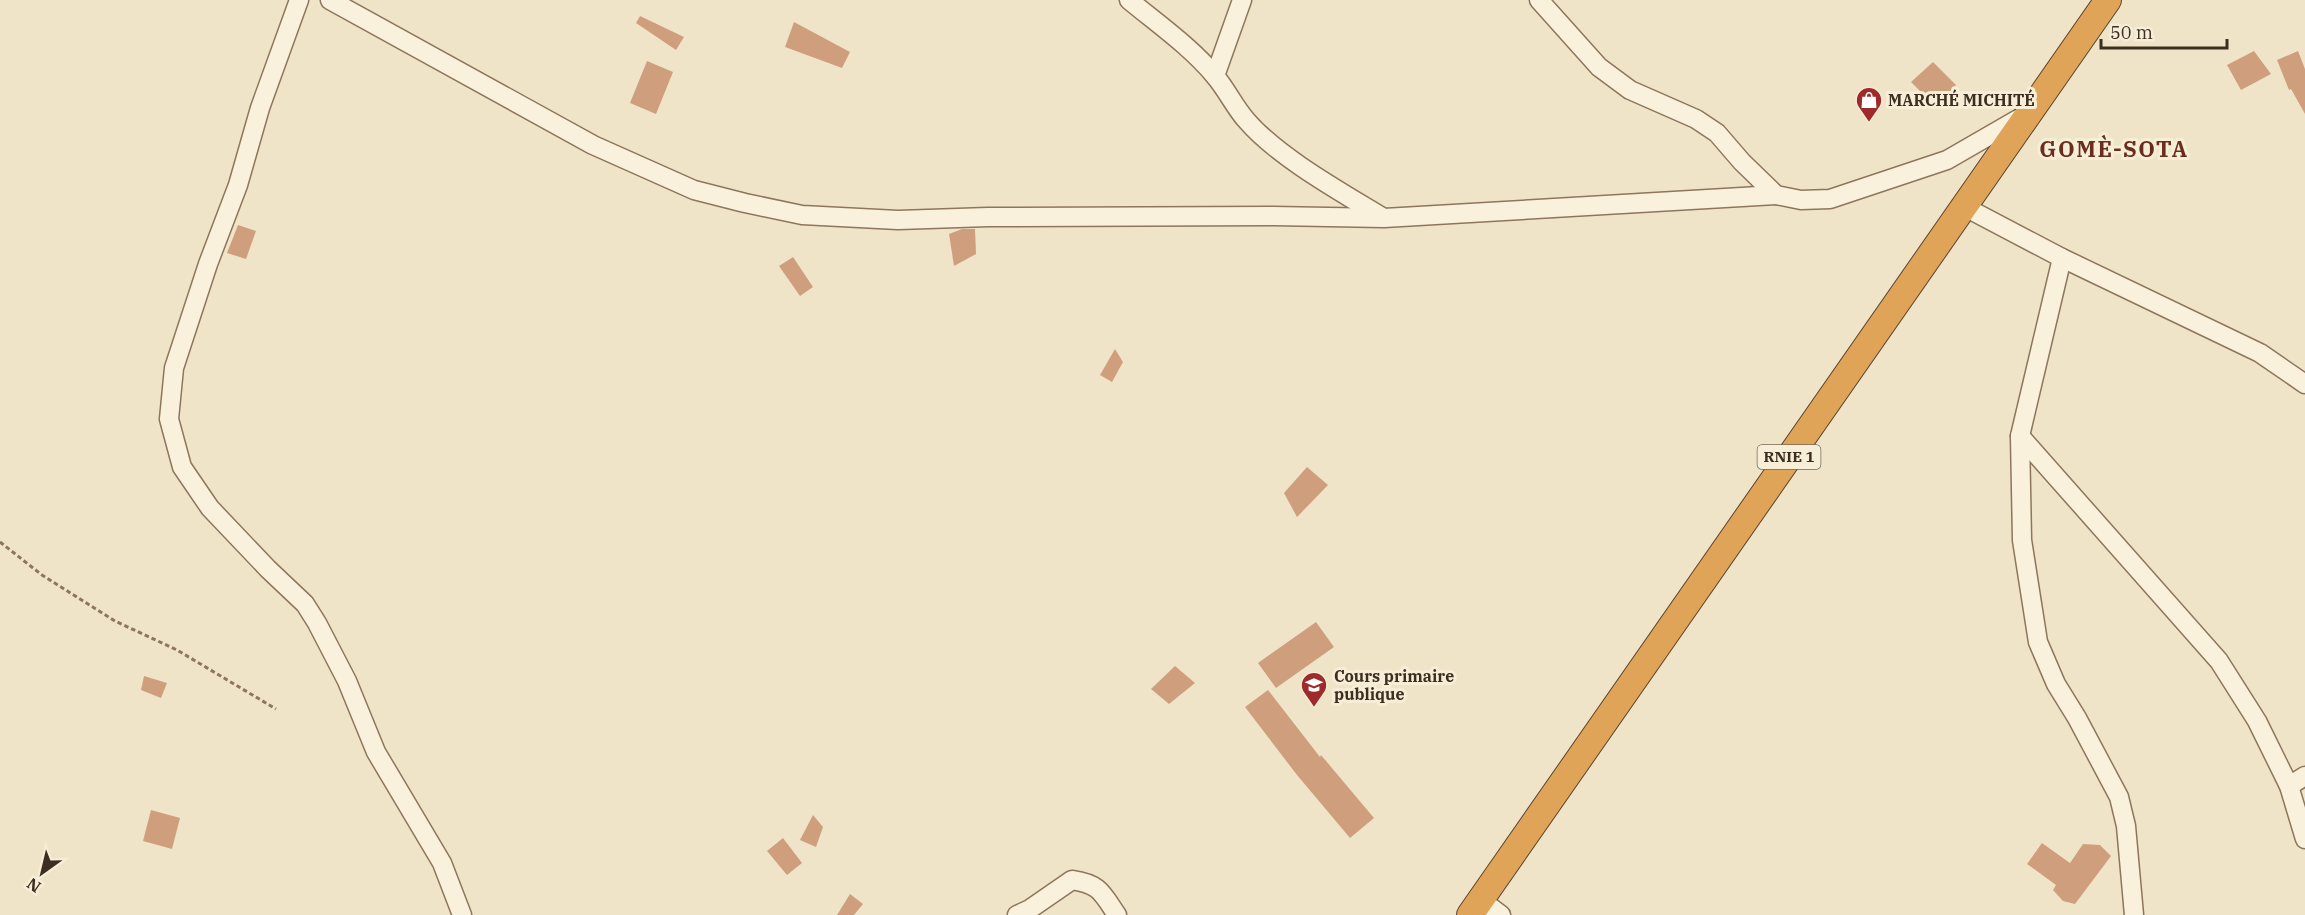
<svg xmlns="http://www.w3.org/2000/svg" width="2305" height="915" font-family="'IBM Plex Serif',serif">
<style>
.building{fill:#cf9f7d}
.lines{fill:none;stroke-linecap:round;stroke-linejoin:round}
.minor-casing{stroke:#8d765c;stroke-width:21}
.highway-casing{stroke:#5b4430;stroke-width:28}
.path{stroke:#8d765c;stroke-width:3;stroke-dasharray:4.5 3;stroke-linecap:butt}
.minor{stroke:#faf1dc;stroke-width:18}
.highway{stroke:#e0a458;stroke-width:26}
.labels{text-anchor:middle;stroke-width:6;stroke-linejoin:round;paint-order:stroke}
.shield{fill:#f7eed8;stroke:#756857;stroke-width:1.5}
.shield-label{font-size:15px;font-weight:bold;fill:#3d2e20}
.poi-label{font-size:16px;font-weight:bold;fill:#3d2e20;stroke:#f7eed8;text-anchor:start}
.district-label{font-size:22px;font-weight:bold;letter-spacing:1.5px;fill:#6b2e1e;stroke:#f7eed8}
</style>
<rect width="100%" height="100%" fill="#f0e4c8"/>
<g class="building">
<path d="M640,16l44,21 -8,13 -40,-27z"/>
<path d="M794,22l56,30 -8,16 -57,-21z"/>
<path d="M2254,51l17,23 -30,16 -14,-25z"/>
<path d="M2298,51l7,18v45l-14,-25 -2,1 -12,-30z"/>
<path d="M647,61l26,11 -17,42 -26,-11z"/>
<path d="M1933,62l23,23 -19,23 -26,-26z"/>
<path d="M238,225l18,6 -10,28 -19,-6z"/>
<path d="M962,229h13l1,25 -22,12 -5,-32z"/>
<path d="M793,257l20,30 -13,9 -21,-30z"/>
<path d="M1115,349l8,13 -11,20 -12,-7z"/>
<path d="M1307,467l21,18 -31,32 -13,-24z"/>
<path d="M1316,622l18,25 -58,41 -18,-25z"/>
<path d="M1175,666l20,17 -26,21 -18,-15z"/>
<path d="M144,676l23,7 -6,15 -20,-8z"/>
<path d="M1268,690l52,67 1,-2 53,63 -24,20 -53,-63 -52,-68z"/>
<path d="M151,810l29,8 -8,31 -29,-8z"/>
<path d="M813,815l10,12 -7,20 -16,-7z"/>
<path d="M783,838l19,25 -15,12 -20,-24z"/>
<path d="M2042,843l28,20 13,-19 17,1 11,11 -36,48 -12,-3 -10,-11 3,-5 -29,-21z"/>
<path d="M850,894l13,10 -9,11h-17z"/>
</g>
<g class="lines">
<g class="minor-casing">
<g id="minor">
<path d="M299,0l-39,108 -22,77 -30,79 -34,104 -5,51 13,48 28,41 58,61 37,35 12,19 30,58 29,71 66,111 20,52"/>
<path d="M330,0l263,145 101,45 51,13 57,12 96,5 90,-3 285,-1 111,2 392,-23"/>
<path d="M1129,0c29,24 62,47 86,76 12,14 20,32 32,45 31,36 94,71 135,96"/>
<path d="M1539,0l60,67 31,23 66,29 21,14 25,29 34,33 25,5 29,-1 117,-39 78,-45"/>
<path d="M1215,76l27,-76"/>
<path d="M1963,206l99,52 198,95 45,31"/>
<path d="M2062,258l-42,178 2,104 16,102 18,42 21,34 42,79 7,29 8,89"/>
<path d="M2020,436l199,225 38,60 32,65 16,53"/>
<path d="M2289,786l16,-10"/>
<path d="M1481,900l20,15"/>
<path d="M1017,915l13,-6 42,-29c28,4 30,13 45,35"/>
</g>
</g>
<g class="highway-casing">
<path id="highway" d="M1470,915l638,-915"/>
</g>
<path class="path" d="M0,542l42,33 73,46 62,29 99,59"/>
<use href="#minor" class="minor"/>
<use href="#highway" class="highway"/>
</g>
<defs>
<g id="shop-pin" transform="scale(1.35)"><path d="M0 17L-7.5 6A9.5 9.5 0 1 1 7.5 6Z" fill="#9e2a2b" stroke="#f7eed8"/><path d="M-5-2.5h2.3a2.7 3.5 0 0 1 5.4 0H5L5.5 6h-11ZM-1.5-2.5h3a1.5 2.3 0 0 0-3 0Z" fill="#fff"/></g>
<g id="school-pin" transform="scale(1.35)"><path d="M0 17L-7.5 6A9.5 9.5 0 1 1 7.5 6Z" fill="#9e2a2b" stroke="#f7eed8"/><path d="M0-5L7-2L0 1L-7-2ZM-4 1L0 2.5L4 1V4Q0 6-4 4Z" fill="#fff"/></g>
</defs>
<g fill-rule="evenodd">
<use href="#shop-pin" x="1869" y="100"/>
<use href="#school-pin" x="1314" y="685"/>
</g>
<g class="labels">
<rect class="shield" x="1757.5" y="445" width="63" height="24" rx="4.5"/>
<g class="shield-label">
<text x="1789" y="462">RNIE 1</text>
</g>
<g class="poi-label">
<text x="1888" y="106">MARCHÉ MICHITÉ</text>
<text x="1334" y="682">Cours primaire<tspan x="1334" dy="18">publique</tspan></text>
</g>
<g class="district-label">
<text x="2114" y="157">GOMÈ-SOTA</text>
</g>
</g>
<g transform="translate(42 873) rotate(214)" stroke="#f7eed8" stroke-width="4.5" paint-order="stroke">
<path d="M0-4.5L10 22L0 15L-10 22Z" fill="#3d2e20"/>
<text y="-9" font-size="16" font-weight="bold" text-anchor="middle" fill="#3d2e20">N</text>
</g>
<path d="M2101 39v9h126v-9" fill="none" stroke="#3d2e20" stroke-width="3"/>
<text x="2110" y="39" font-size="18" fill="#3d2e20" stroke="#f7eed8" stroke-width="4.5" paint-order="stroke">50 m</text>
</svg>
